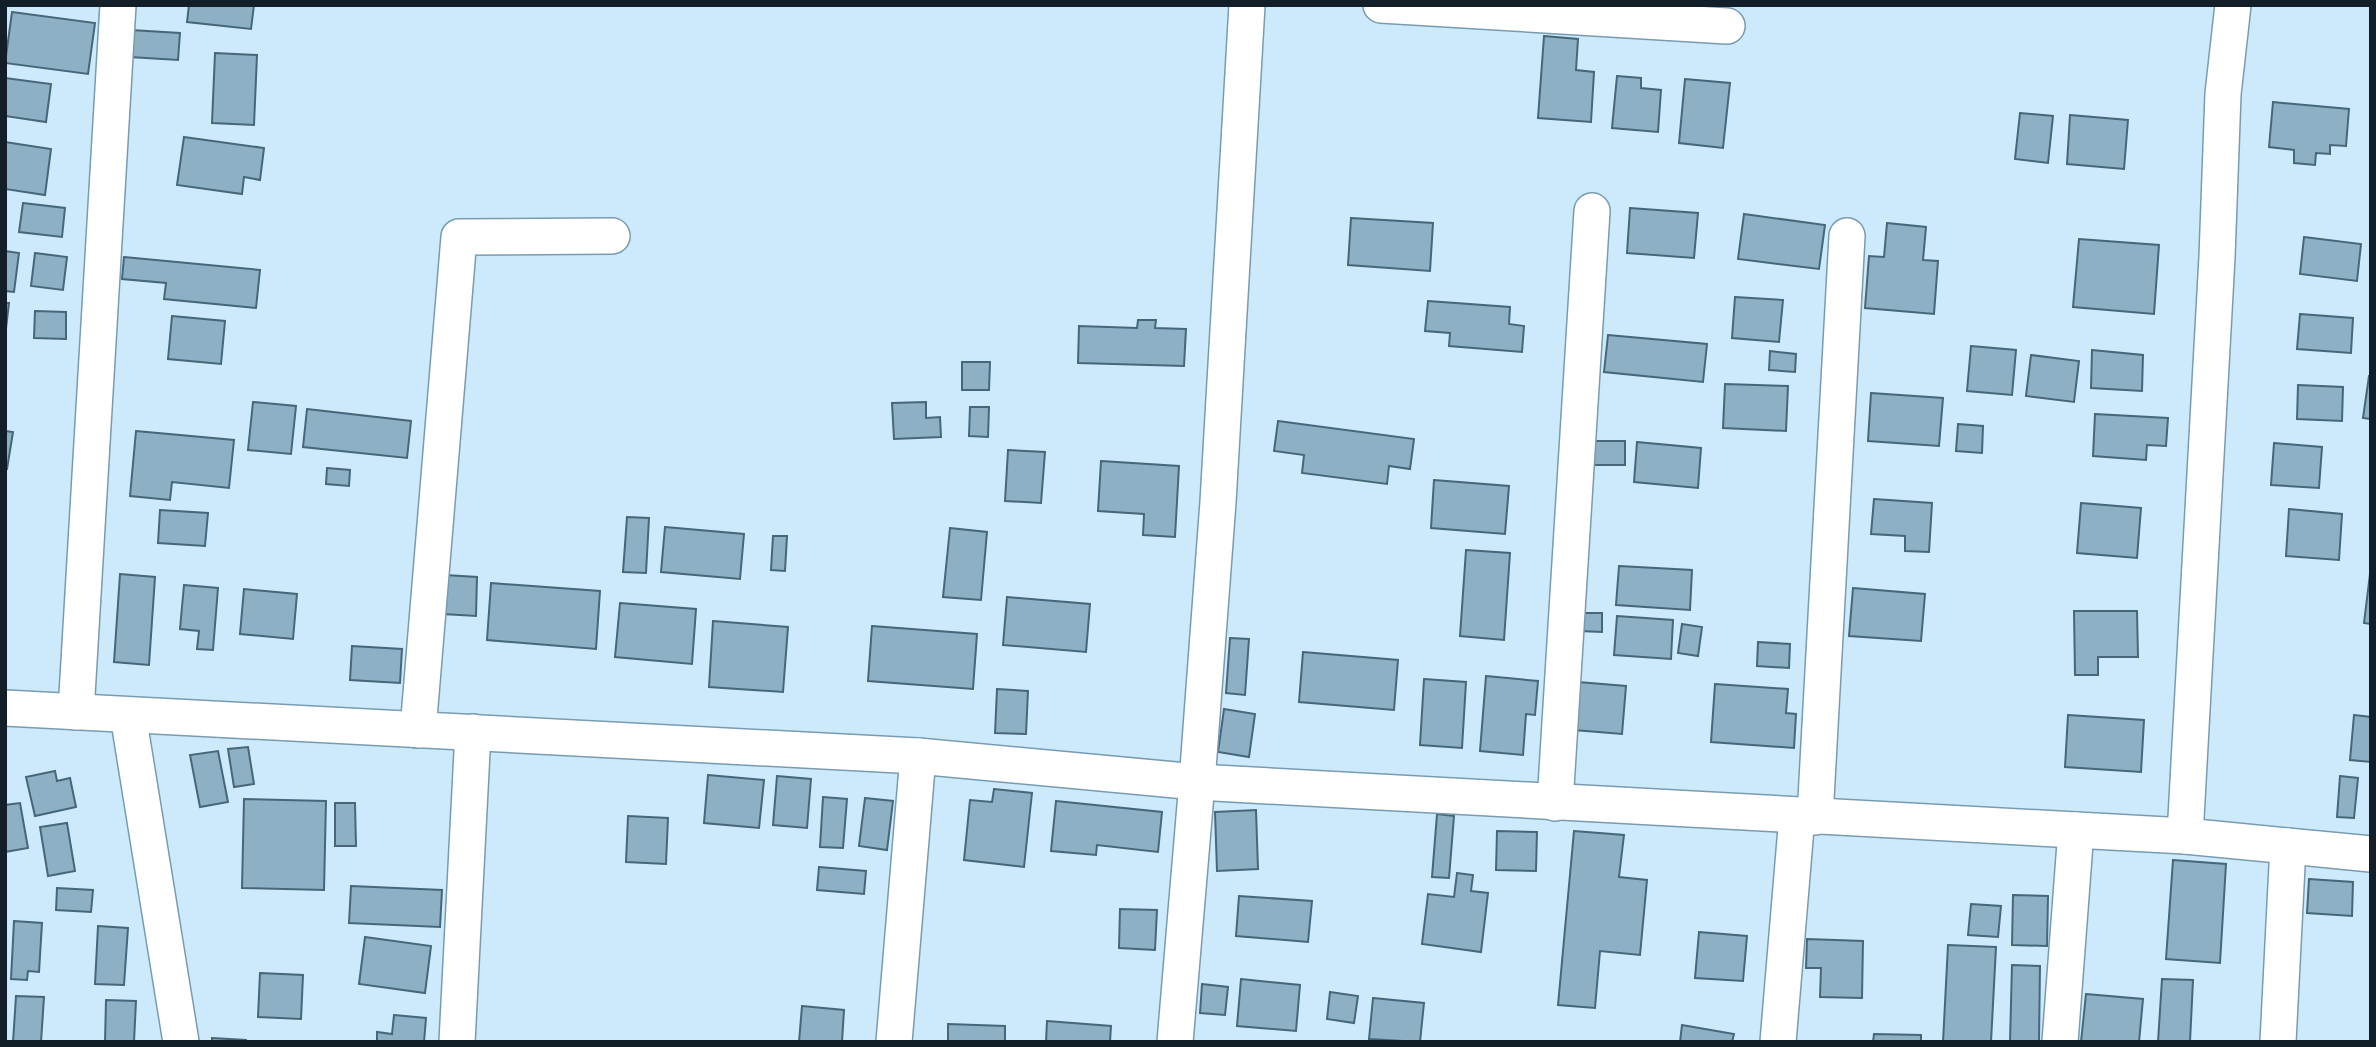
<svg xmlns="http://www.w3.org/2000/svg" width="2376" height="1047" font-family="Arial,sans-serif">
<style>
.building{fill:#8db0c5;stroke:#46677a;stroke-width:2}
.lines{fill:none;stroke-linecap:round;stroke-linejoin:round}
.minor-casing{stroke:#799bb0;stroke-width:38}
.minor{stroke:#fff;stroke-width:35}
</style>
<rect width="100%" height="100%" fill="#cdeafc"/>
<g class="building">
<path d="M189,5h65l-3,24 -64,-7z"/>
<path d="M12,12l83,11 -7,51 -83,-11z"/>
<path d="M131,30l49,3 -2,27 -48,-3z"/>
<path d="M1544,36l34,3 -2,31 18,2 -3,50 -53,-4z"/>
<path d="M215,53l42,2 -3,70 -42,-2z"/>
<path d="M1617,76l24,2v10l20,2 -3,42 -46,-4z"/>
<path d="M5,78l46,6 -5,38 -41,-6z"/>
<path d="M1685,79l45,4 -7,65 -44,-5z"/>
<path d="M2273,102l76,7 -3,37 -16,-1v9l-14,-1 -1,12 -21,-2v-13l-25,-3z"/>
<path d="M2020,113l33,3 -5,47 -33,-4z"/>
<path d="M2070,115l58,5 -4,49 -57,-5z"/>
<path d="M184,137l80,11 -4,32 -16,-3 -2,17 -65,-9z"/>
<path d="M5,142l46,7 -6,46 -40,-6z"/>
<path d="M23,203l42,5 -3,29 -43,-5z"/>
<path d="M1630,208l68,5 -4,45 -67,-5z"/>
<path d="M1744,214l81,11 -6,44 -81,-10z"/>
<path d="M1351,218l82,5 -3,48 -82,-6z"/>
<path d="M1887,223l39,4 -3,33 15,1 -4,53 -69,-6 4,-52 15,1z"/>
<path d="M2304,237l57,7 -4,37 -57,-7z"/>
<path d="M2079,239l80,6 -5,69 -81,-7z"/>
<path d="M5,251l14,2 -5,39 -9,-1z"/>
<path d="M35,253l32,4 -4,33 -32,-4z"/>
<path d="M124,257l136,13 -4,38 -92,-9 2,-16 -44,-4z"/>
<path d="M1735,297l48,3 -4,42 -47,-4z"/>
<path d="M1428,301l82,6 -1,17 15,2 -2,26 -73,-6 1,-13 -25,-2z"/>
<path d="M5,303h4l-4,34z"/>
<path d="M35,311l31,1v27l-32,-1z"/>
<path d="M2300,314l53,4 -2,35 -54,-4z"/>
<path d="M172,316l53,5 -4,43 -53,-5z"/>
<path d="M1138,320h18l-1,8 31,1 -2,37 -106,-3 1,-37 58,2z"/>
<path d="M1608,335l99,9 -4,38 -99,-10z"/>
<path d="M1971,346l45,4 -4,45 -45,-4z"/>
<path d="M2092,350l51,5 -1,36 -51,-3z"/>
<path d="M1770,351l26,3 -1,18 -26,-2z"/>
<path d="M2031,355l48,6 -5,41 -48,-6z"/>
<path d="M962,362h28l-1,28h-27z"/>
<path d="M2369,376h2v43l-8,-1z"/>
<path d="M1725,384l63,2 -2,45 -63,-3z"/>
<path d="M2298,385l45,2 -1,34 -45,-2z"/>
<path d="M1871,393l72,5 -4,48 -71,-5z"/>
<path d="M253,402l43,4 -5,48 -43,-4z"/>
<path d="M926,402v16l14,-1 1,20 -47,2 -2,-36z"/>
<path d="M970,407h19l-1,30 -19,-1z"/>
<path d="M307,409l104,12 -4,37 -104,-11z"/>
<path d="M2095,414l73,4 -2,28 -19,-1 -1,15 -53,-4z"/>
<path d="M1278,421l136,18 -4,30 -21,-3 -2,18 -85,-11 2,-18 -30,-4z"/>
<path d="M1958,424l25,2 -1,27 -26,-2z"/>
<path d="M5,431l8,1 -6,37h-2z"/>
<path d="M136,431l98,9 -5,48 -57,-6 -2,18 -40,-4z"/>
<rect x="1594" y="441" width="31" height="24"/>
<path d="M1637,442l64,6 -3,40 -64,-6z"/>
<path d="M2274,443l48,4 -3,41 -48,-3z"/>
<path d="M1008,450l37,2 -4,51 -36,-2z"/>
<path d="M1101,461l78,5 -4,71 -32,-2 1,-21 -46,-3z"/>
<path d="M327,468l23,2 -1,16 -23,-2z"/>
<path d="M1434,480l75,6 -4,48 -74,-6z"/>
<path d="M1874,499l58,4 -3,49 -24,-1v-15l-34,-2z"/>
<path d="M2081,503l60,5 -4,50 -60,-5z"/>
<path d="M2289,509l53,5 -3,46 -53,-4z"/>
<path d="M160,510l48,3 -3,33 -47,-3z"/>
<path d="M627,517l22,1 -3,55 -23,-1z"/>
<path d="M665,527l79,7 -4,45 -79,-7z"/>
<path d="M950,528l37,4 -6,68 -38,-3z"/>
<path d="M773,536h14l-2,35 -14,-1z"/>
<path d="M1466,550l44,3 -6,87 -44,-4z"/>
<path d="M1619,566l73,4 -2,40 -74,-5z"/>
<path d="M120,574l35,3 -6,88 -35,-3z"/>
<path d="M2370,574h1v50l-7,-1z"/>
<path d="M445,575l32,2 -1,39 -33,-2z"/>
<path d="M491,583l109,8 -4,58 -109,-9z"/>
<path d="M184,585l34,3 -5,62 -16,-1 2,-18 -19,-2z"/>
<path d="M1853,588l72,6 -4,47 -72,-5z"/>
<path d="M244,589l53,5 -4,45 -53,-5z"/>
<path d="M1007,597l83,7 -4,48 -83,-7z"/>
<path d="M620,603l76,6 -4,55 -77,-7z"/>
<path d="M2074,611h63l1,46h-40v18h-23z"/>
<path d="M1579,613h23v19l-23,-1z"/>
<path d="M1617,616l56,4 -2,39 -57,-4z"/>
<path d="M713,621l75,6 -5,65 -74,-5z"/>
<path d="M1682,624l20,3 -4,29 -20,-3z"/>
<path d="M872,626l105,8 -4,55 -105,-8z"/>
<path d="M1230,638l19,1 -4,56 -19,-2z"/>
<path d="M1758,642l32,2 -1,24 -32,-2z"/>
<path d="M352,646l50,3 -2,34 -50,-3z"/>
<path d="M1303,652l95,8 -4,50 -95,-8z"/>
<path d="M1486,676l52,5 -3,34 -9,-1 -3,41 -43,-4z"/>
<path d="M1424,679l42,3 -4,66 -42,-3z"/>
<path d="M1578,682l48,4 -4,48 -48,-4z"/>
<path d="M1715,684l73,5 -2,24 10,1 -2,34 -83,-6z"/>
<path d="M997,689l31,2 -2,43 -31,-1z"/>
<path d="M1224,709l31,5 -6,43 -31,-5z"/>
<path d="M2068,715l76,5 -3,52 -76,-5z"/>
<path d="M2354,715l17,2v45l-21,-2z"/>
<path d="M248,747l6,37 -20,3 -6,-38z"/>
<path d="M218,751l10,51 -28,5 -10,-52z"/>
<path d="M55,771l2,10 13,-3 6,29 -41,9 -9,-39z"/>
<path d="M708,775l56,5 -5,48 -55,-5z"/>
<path d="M777,776l34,3 -4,49 -34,-3z"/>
<path d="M2340,776l18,2 -4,40 -17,-1z"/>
<path d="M994,789l38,4 -8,74 -60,-7 6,-60 22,2z"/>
<path d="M823,797l24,2 -4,49 -23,-1z"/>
<path d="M865,798l28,3 -6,49 -28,-4z"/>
<path d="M244,799l82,2 -2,89 -82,-2z"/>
<path d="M1056,801l106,11 -4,40 -61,-7 -1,10 -45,-4z"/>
<path d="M20,803l8,45 -23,4v-47z"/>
<path d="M335,803h20l1,43h-21z"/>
<path d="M1256,810l2,59 -41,2 -2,-59z"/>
<path d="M1437,814l17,2 -5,62 -17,-1z"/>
<path d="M628,816l40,2 -2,46 -40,-2z"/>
<path d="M67,823l8,48 -27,5 -8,-49z"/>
<path d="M1497,831l40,1 -1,39 -40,-1z"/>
<path d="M1574,831l50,4 -5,42 28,3 -7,75 -40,-4 -5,57 -37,-3z"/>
<path d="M2173,860l53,4 -6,99 -54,-4z"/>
<path d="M819,867l47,4 -2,23 -47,-4z"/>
<path d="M1457,873l16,2 -2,16 17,2 -7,59 -59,-8 6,-50 26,3z"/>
<path d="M2309,879l44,3 -1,34 -45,-3z"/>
<path d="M351,886l91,4 -2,37 -91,-4z"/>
<path d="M57,888l36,2 -2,22 -35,-2z"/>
<path d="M2013,895l35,1 -1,50 -35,-1z"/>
<path d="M1239,896l73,5 -4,41 -72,-6z"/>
<path d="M1971,904l30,2 -3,31 -30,-2z"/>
<path d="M1120,909l37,1 -2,40 -36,-2z"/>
<path d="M14,921l28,2 -3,49 -11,-1 -1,9 -16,-1z"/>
<path d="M98,926l30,2 -4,57 -29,-1z"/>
<path d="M1699,932l48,4 -4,45 -48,-3z"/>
<path d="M365,937l66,9 -6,47 -66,-9z"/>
<path d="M1807,939l56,2 -1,57 -42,-1 1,-29h-15z"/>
<path d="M1948,945l48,2 -5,95h-48z"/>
<path d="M2012,965l28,1 -1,76h-29z"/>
<path d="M260,973l43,2 -2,44 -43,-2z"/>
<path d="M1241,979l59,6 -4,46 -59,-5z"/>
<path d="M2162,979l31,1 -3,62h-32z"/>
<path d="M1202,984l26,3 -3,28 -25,-2z"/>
<path d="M1330,992l28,4 -4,27 -27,-4z"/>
<path d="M2086,994l57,5 -4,43h-58z"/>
<path d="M16,996l28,1 -3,45h-28z"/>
<path d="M1373,998l51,5 -4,39 -51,-3z"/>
<path d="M106,1000l30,1 -2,41h-29z"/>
<path d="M802,1006l42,4 -2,32h-43z"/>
<path d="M394,1015l32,3 -2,24h-47v-10l15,2z"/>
<path d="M1047,1021l64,5 -1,16h-64z"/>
<path d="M948,1024l57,2v16h-57z"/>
<path d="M1682,1025l52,9 -2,8h-52z"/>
<path d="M1874,1034l47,1v7h-48z"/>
<path d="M212,1038l34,2v2h-34z"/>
</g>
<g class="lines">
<g class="minor-casing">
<g id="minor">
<path d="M1381,5l346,21"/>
<path d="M5,708l913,48 279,26 988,54 186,18"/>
<path d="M76,712l42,-707"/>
<path d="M128,715l53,327"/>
<path d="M418,730l41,-493 153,-1"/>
<path d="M1555,803l37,-592"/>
<path d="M1815,817l32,-581"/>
<path d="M2185,836l32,-579 6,-163 10,-89"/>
<path d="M457,1042l16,-310"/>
<path d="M894,1042l24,-286"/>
<path d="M1175,1042l22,-260 21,-280 29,-497"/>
<path d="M1778,1042l19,-226"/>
<path d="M2060,1042l16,-212"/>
<path d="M2278,1042l10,-196"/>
</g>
</g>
<use href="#minor" class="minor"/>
</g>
<rect width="2376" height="1047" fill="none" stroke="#121f28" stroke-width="14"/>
</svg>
